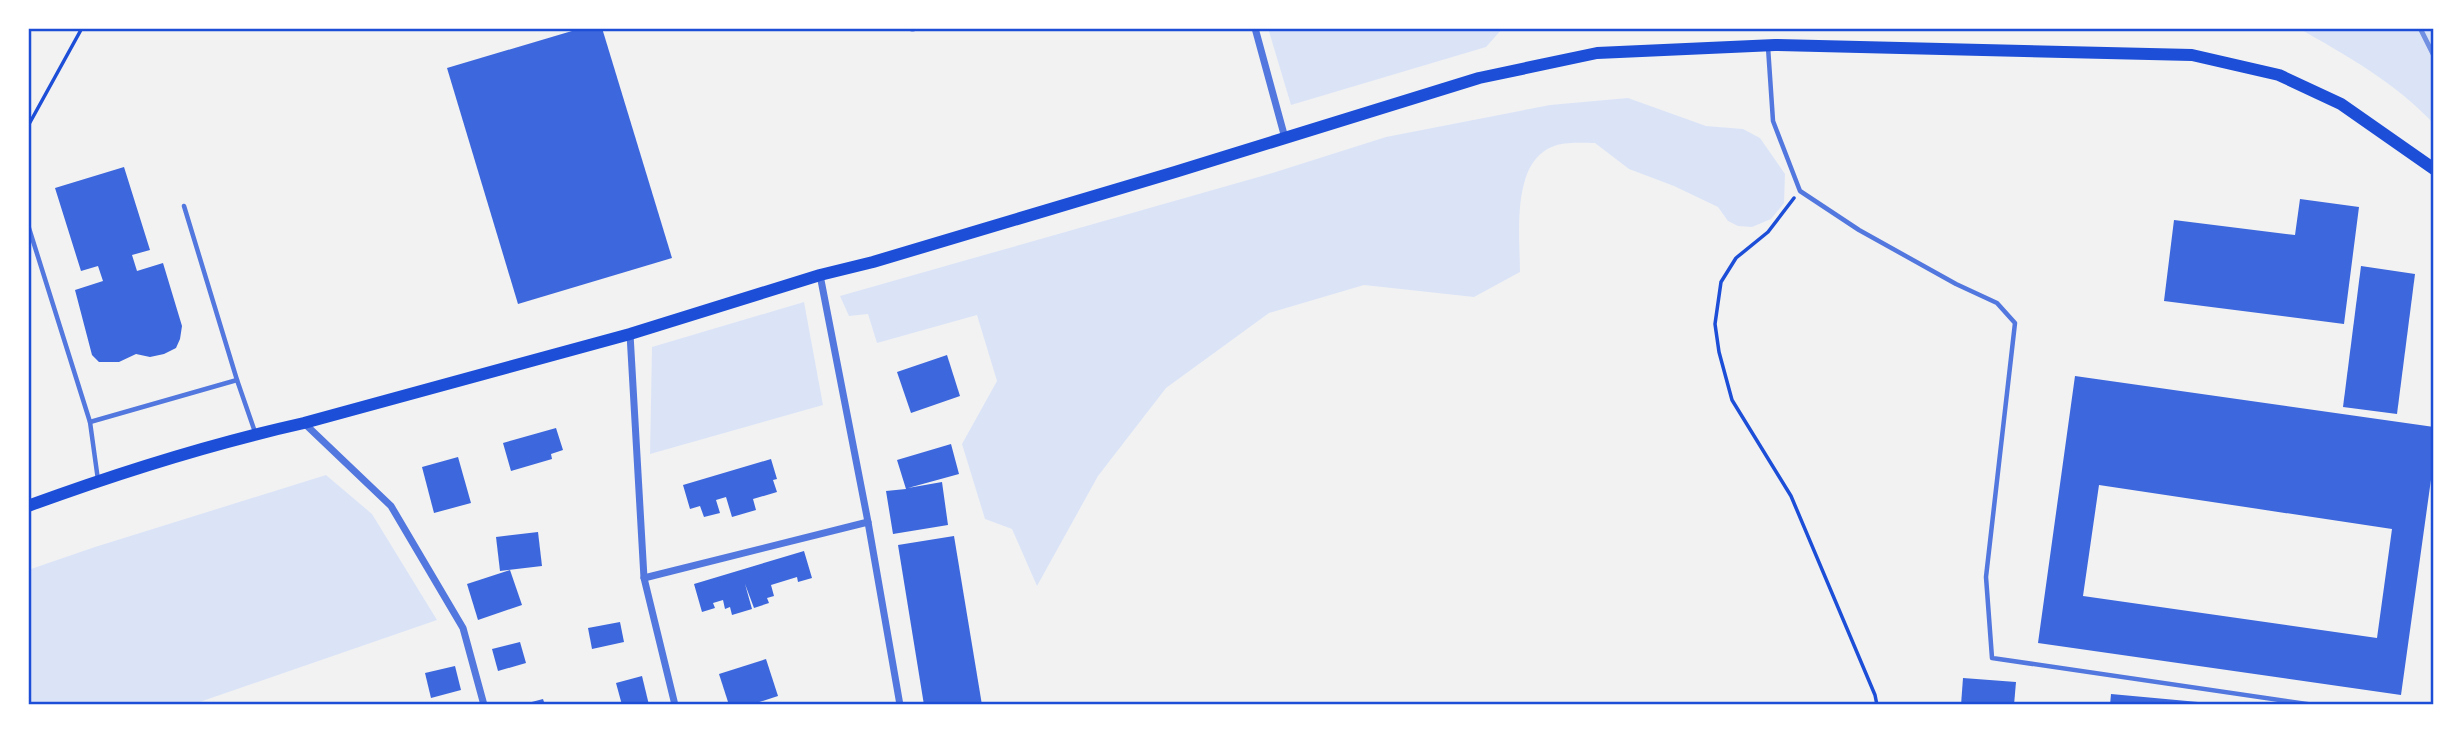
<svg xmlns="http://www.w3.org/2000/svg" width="2462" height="733" font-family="'PT Sans',sans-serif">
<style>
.green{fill:#dbe4f7}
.building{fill:#3d67dc;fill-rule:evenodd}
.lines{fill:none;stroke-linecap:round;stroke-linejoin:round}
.path{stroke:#1d4ed8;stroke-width:3.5}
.service{stroke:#5277de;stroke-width:4.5}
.minor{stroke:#5277de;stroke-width:7}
.secondary{stroke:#1d4ed8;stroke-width:12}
.rail{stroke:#7290e2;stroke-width:5}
.neatline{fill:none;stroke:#1d4ed8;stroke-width:2.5}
</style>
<rect width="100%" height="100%" fill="#f2f2f2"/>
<g class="green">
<path d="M1268,28h235l-17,19 -195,58z"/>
<path d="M2298,28h136v96c-38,-41 -88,-69 -136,-96z"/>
<path d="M1628,98l78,28 37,3 17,9 25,36 -1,29 -13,16 -19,8 -14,-1 -10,-5 -10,-14 -44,-21 -45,-17 -34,-26c-11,0 -26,-1 -38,2 -47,14 -37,89 -37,127l-46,25 -110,-12 -95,28 -103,75 -68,88 -61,110 -25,-57 -27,-10 -23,-75 35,-63 -20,-66 -100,28 -9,-29 -19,2 -9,-20 429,-122 117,-37 164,-32z"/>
<path d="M804,302l19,103 -173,49 2,-107z"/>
<path d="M326,475l46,39 65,106 -246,85h-163v-135l67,-23z"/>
</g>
<g class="building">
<path d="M582,28h20l70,230 -154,46 -71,-236z"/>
<path d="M124,167l26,83 -18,5 5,16 26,-8 19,63 -2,13 -4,9 -12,6 -14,3 -14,-3 -17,8h-20l-7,-7 -17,-65 28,-9 -5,-15 -17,5 -26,-83z"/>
<path d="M2300,199l59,8 -15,117 -180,-23 10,-81 121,15z"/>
<path d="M2361,266l54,8 -18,140 -54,-7z"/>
<path d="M947,355l13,41 -49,17 -14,-41z"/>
<path d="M2075,376l359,51v31l-33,237 -363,-52zM2099,485l293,44 -15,109 -294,-42z"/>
<path d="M556,428l7,22 -12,4 1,5 -41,12 -8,-28z"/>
<path d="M951,444l8,30 -51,14 34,-6 6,43 -55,9 -7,-43 20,-2 -9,-29z"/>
<path d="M458,457l13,46 -37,10 -12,-46z"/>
<path d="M771,459l6,20 -4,1 4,12 -24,7 3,11 -24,7 -6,-20 -10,3 4,13 -16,4 -4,-11 -10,3 -7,-24z"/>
<path d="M538,532l4,34 -42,5 -4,-34z"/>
<path d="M954,536l28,169h-58l-26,-160z"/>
<path d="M804,551l8,27 -14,4 -1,-5 -26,8 3,11 -7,2 2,5 -15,5 -9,-24 7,25 -20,6 -2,-8 -5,2 -2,-9 -10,3 2,5 -13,4 -8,-28z"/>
<path d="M510,570l12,35 -44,15 -11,-36z"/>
<path d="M620,622l4,20 -32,7 -4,-21z"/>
<path d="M520,642l6,21 -28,8 -6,-22z"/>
<path d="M766,659l12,37 -28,9h-21l-10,-31z"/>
<path d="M455,666l6,24 -30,8 -6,-25z"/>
<path d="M642,676l7,29h-27l-6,-22z"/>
<path d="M1963,678l53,4 -2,23h-53z"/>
<path d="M2111,694l98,9v2h-99z"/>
<path d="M543,699l2,6h-20l-1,-1z"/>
</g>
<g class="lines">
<g class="path">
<path d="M28,126l54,-98"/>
<path d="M1794,198l-26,34 -32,26 -15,24 -6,42 4,28 13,48 59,96 84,199 2,10"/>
</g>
<g class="service">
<path d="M1768,47l5,74 27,70 59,39 97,54 41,19 18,20 -29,254 6,81 322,47"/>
<path d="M28,225l62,197 8,58"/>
<path d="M237,380l18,52"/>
<path d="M90,422l147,-42 -53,-174"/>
<path d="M2433,705l1,-12"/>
</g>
<g class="minor">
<path d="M912,28h1"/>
<path d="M1255,28l30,110"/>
<path d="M820,275l48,247 32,183"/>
<path d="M630,334l14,244 31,127"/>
<path d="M304,423l87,83 72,122 21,77"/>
<path d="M644,578l224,-56"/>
</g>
<path class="secondary" d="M28,506c90,-33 182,-62 276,-83l326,-89 190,-59 53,-13 302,-90 304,-94 118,-25 178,-8 417,10 87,20 62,29 93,65"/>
<path class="rail" d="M2420,28l14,28"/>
</g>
<rect width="2462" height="733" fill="none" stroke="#ffffff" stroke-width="60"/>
<rect x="30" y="30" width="2402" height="673" class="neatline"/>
</svg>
